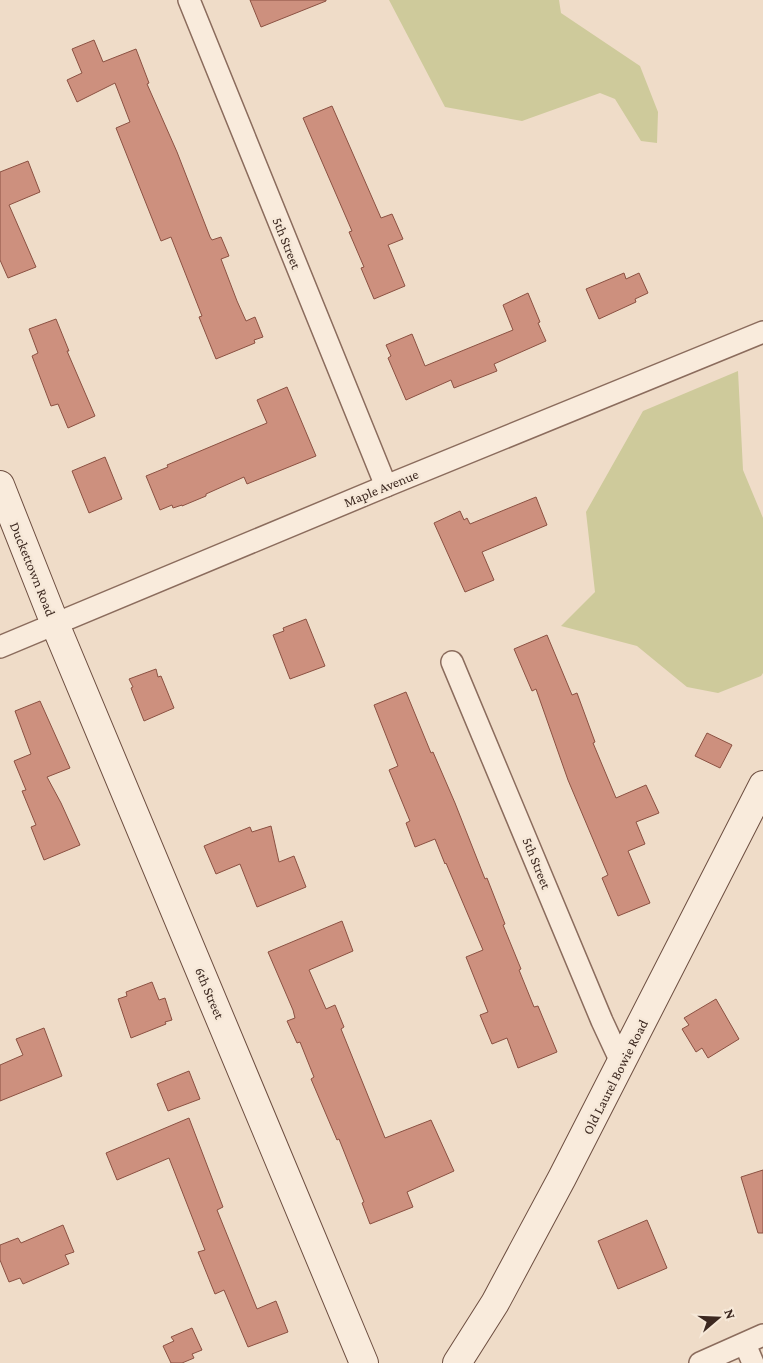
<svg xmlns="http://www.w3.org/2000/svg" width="763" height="1363" font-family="'Crimson Pro',serif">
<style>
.green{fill:#ceca9b}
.building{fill:#cd907e;stroke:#8b5142}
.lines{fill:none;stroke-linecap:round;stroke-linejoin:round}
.street-casing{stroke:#8b6c5d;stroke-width:24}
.secondary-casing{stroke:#6d4e40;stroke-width:30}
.street{stroke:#f9ebdc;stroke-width:21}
.secondary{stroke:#f9ebdc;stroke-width:28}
.labels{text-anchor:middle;stroke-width:5;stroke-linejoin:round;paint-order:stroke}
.street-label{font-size:14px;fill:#3c2820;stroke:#f6e8d8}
</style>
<rect width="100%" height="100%" fill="#efdcc8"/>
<g class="green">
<path d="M389,0h170l2,13 79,53 18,46 -1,31 -16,-2 -26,-42 -15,-6 -78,28 -77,-14z"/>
<path d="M738,371l5,99 20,48v155l-2,3 -43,17 -31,-6 -50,-41 -76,-20 34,-34 -9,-80 57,-101z"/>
</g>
<g class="building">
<path d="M250,0h76v1l-65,26z"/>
<path d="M94,40l9,22 33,-13 13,34 -2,1 30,68 33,85 2,3 9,-3 8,19 -8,3 16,42 9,20 9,-4 8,20 -9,3 1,3 -39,16 -17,-42 3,-1 -31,-79 -10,4 -45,-113 14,-6 -15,-39 -38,19 -10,-22 15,-7 -10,-24z"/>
<path d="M332,106l49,112 11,-4 11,25 -15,6 17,41 -31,13 -13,-31 3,-1 -15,-35 3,-1 -49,-113z"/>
<path d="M28,161l12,31 -31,13 27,62 -28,11 -8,-18v-88z"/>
<path d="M624,273l2,6 13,-6 9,20 -13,6 1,3 -37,17 -13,-30z"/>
<path d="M528,293l12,29 -2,1 8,18 -52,23 3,7 -43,17 -3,-8 -45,20 -18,-42 3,-2 -5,-11 26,-11 13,32 88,-36 -10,-25z"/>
<path d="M56,319l13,32h-2l28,65 -27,12 -10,-24 -7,2 -19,-50 6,-3 -9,-24z"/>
<path d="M287,387l29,69 -69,28 -3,-7 -38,17v2l-24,10v-1l-9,3 -1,-3 -12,5 -14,-34 22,-9 -1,-2 100,-42 -10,-23z"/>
<path d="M105,457l17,42 -33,14 -17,-42z"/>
<path d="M536,497l11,28 -65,27 12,28 -29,12 -31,-69 26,-12 4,9 3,-2 3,6z"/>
<path d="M306,619l19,47 -35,13 -17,-44 11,-4 -1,-3z"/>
<path d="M547,635l25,60 5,-2 18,49 -2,1 23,55 30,-13 13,28 -23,9 9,22 -17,7 22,52 -32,13 -16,-38 6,-3 -40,-95 -32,-91 -4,2 -18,-42z"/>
<path d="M156,669l2,8 3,-1 13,32 -30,13 -13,-33 2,-1 -4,-8z"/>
<path d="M406,692l25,61 2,-1 22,51 30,76 2,-1 18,46 -2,1 18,44 -2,1 15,37 4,-1 19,46 -39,16 -11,-30 -15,6 -12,-29 8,-3 -22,-55 17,-7 -37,-87 -1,1 -10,-25 -20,8 -9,-24 4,-2 -21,-51 9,-4 -24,-61z"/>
<path d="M40,701l30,67 -23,9 14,26 19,42 -36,15 -13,-33 5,-2 -14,-34 4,-1 -12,-29 17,-7 -16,-43z"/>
<path d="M707,733l25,12 -12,23 -25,-12z"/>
<path d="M271,826l8,36 15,-6 12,31 -49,20 -17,-43 -24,10 -12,-28 46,-19 2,5z"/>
<path d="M342,921l11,30 -44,19 17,39 9,-4 9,22 -3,2 44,109 46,-18 23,51 -47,21 6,15 -43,17 -8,-21 2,-1 -25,-63 -2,1 -26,-61 3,-2 -14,-35 -3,1 -10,-22 8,-3 -2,-8 -25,-58z"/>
<path d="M152,982l7,18 6,-2 7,22 -7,2 1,2 -35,14 -13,-39 9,-3 -1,-4z"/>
<path d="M716,999l23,40 -31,19 -6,-10 -6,4 -14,-23 7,-4 -5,-7z"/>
<path d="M44,1028l18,48 -62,25v-36l23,-10 -7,-16z"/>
<path d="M189,1071l11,28 -32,12 -11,-27z"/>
<path d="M189,1118l34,89 -6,3 40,99 19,-8 12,31 -40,15 -24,-57 -9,4 -17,-42 7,-2 -36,-92 -52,22 -11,-27z"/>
<path d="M763,1170v63h-5l-17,-56z"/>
<path d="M647,1220l20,48 -49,21 -20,-48z"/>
<path d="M63,1225l11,27 -9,3 4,9 -46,20 -3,-6 -11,4 -9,-22v-15l18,-7 3,5z"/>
<path d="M192,1328l10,22 -10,4 2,4 -12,5h-11l-8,-17 11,-5 -3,-4z"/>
</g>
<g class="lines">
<g class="street-casing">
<g id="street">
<path d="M189,0l197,486"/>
<path d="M0,647l386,-161 377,-154"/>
<path d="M452,662l150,359 20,43"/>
<path d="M745,1344l8,19"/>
<path d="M700,1363l63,-28"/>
</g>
</g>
<g class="secondary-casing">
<g id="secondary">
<path d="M0,485l55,139 309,739"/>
<path d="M457,1363l38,-60 67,-125 201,-393"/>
</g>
</g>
<use href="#street" class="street"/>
<use href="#secondary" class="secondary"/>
</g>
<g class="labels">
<g class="street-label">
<text transform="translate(287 243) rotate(68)" y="5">5th Street</text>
<text transform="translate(381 488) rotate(-22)" y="5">Maple Avenue</text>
<text transform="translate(33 569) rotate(68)" y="5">Duckettown Road</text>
<text transform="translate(537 863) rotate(68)" y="5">5th Street</text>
<text transform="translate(210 993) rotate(67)" y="5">6th Street</text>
<text transform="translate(615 1077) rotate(-63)" y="5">Old Laurel Bowie Road</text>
</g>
</g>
<g transform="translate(718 1318) rotate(71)" stroke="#f6e8d8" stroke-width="4" paint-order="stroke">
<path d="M0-4L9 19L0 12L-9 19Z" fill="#3c2820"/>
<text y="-8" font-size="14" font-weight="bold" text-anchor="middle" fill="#3c2820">N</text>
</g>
</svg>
